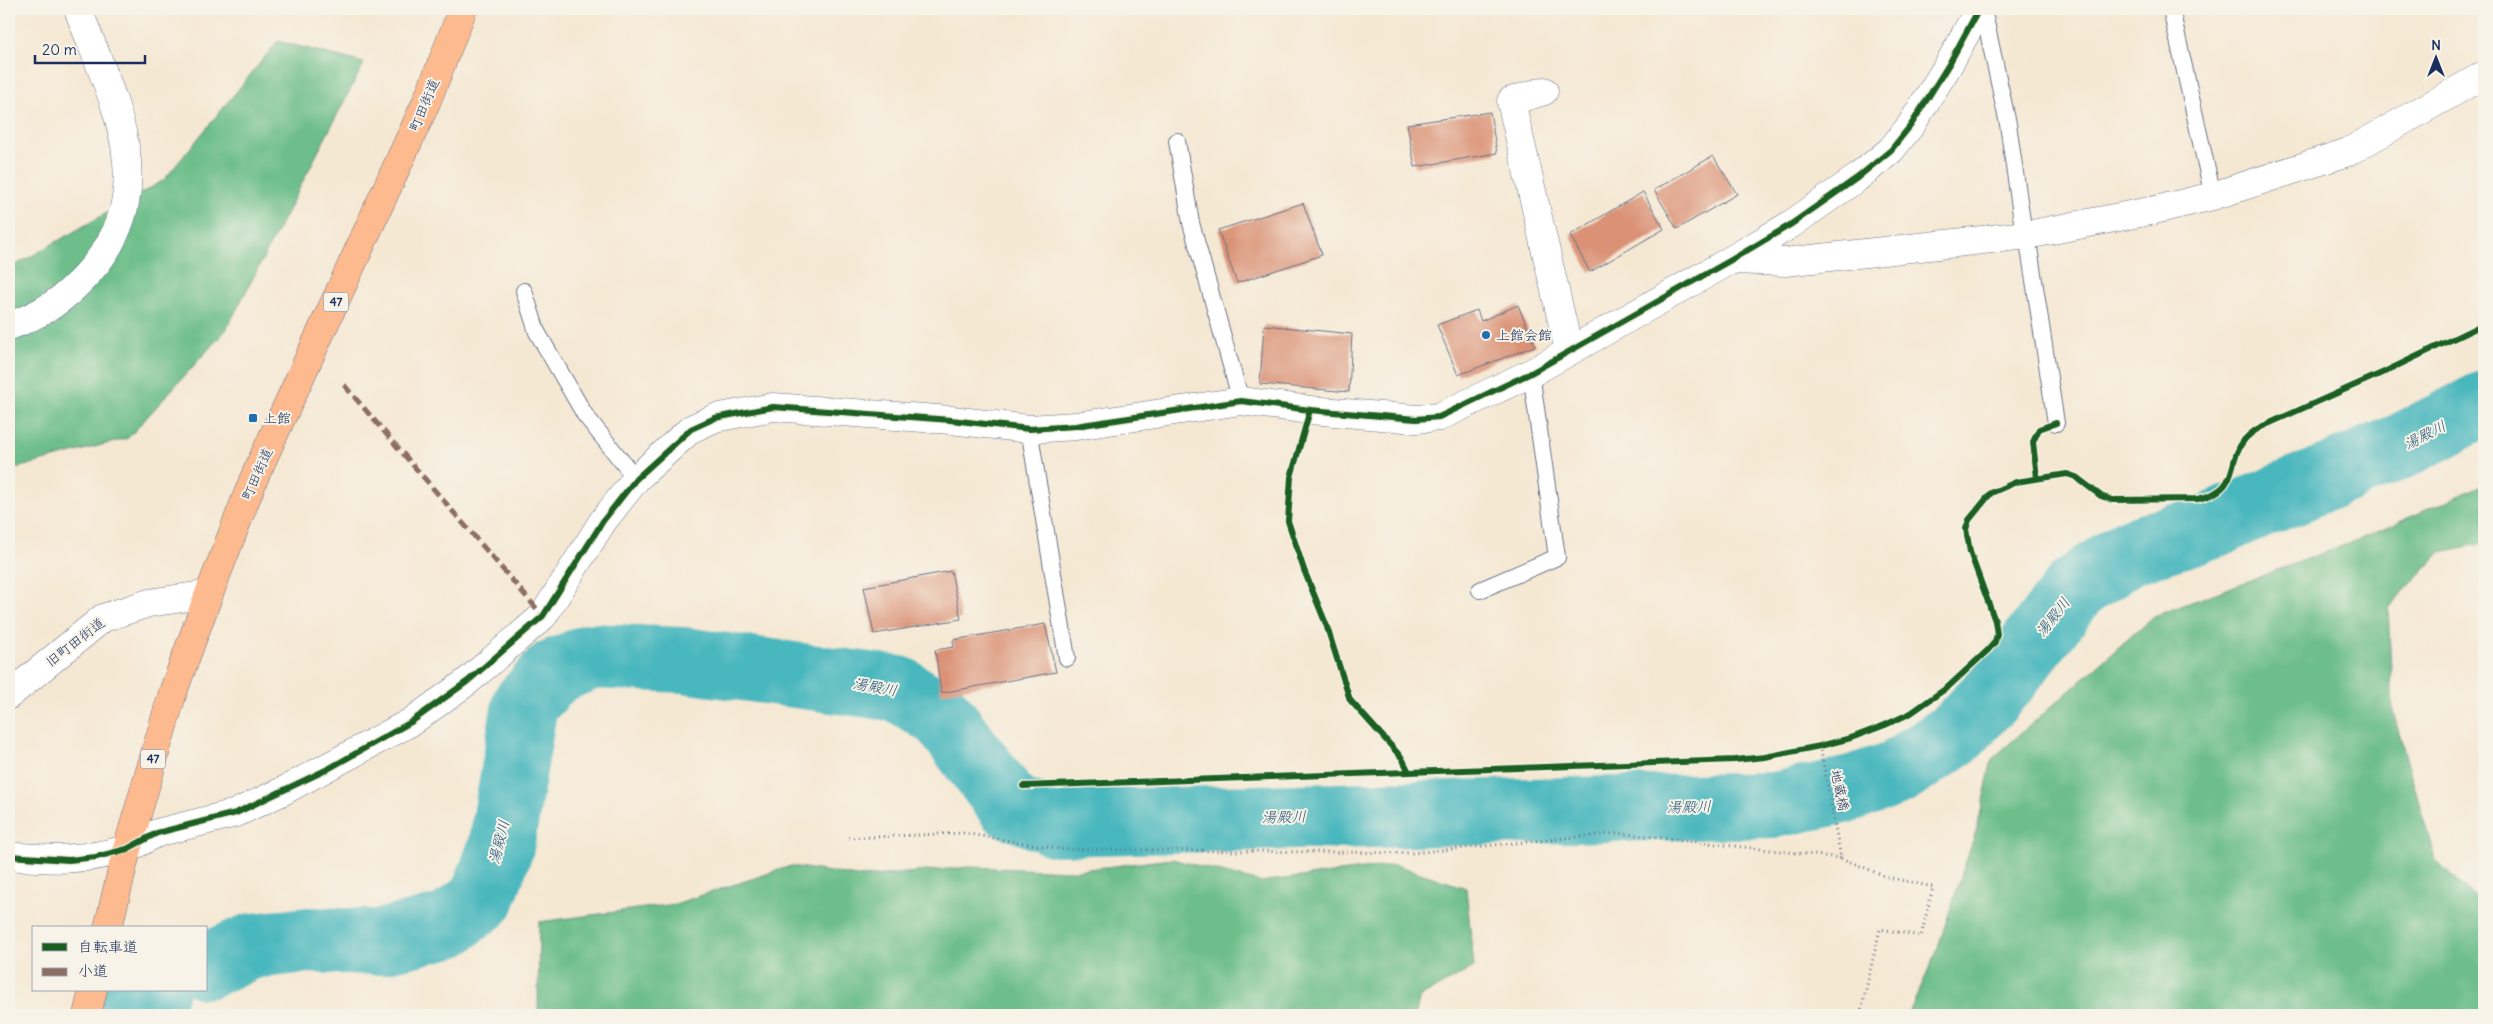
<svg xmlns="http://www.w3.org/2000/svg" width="2493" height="1024" font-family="Delius,'Klee One',sans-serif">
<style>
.forest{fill:#6dbe8a;stroke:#447674}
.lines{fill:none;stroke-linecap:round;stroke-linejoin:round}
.river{stroke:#48b7be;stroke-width:66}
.building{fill:#da9175}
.service-casing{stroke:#677087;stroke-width:18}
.minor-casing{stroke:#677087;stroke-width:29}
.tertiary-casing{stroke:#677087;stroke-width:29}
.primary-casing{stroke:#677087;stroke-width:29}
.path{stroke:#677087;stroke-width:3;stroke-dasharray:1 4;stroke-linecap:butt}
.service{stroke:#fff;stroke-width:16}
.minor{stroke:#fff;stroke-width:28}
.tertiary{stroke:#fff;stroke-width:28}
.primary{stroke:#fcba8e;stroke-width:28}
.quiet{stroke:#8d6e63;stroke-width:5;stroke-dasharray:10 5;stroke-linecap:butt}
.cycleway-casing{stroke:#f7f3e8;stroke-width:9}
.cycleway{stroke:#1b5e20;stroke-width:6}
.poi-dot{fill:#1f6fb2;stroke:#f7f3e8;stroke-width:2}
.labels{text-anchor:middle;stroke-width:4;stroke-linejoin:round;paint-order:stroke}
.shield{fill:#f7f3e8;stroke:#5d6a87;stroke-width:1}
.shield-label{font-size:12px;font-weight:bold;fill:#1b2f5e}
.street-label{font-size:14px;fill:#1b2f5e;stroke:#f7f3e8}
.poi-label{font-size:14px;fill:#1b2f5e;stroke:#f7f3e8;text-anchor:start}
.water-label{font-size:15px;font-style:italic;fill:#28587b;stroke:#f7f3e8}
</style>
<rect width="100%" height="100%" fill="#f7f3e8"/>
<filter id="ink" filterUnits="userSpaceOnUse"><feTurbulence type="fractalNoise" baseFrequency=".02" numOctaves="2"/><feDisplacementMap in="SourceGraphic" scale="10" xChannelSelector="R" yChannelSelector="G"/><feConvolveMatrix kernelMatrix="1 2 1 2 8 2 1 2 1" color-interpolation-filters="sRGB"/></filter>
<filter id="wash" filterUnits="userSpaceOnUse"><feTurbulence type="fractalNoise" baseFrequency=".0096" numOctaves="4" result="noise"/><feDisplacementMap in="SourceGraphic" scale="20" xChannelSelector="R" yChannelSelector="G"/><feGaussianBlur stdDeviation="1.12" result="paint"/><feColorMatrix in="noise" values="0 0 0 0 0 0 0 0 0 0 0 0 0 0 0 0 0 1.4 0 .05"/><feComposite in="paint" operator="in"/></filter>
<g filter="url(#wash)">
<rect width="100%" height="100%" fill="#f5e8d3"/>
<g class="forest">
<path d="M278,41l86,22 -138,267 -98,108 -119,32v-201l155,-89z"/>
<path d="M2484,484v59l-43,9 -53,56 5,104 42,147 49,48v108h-576l27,-59 43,-131 14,-66 162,-143 212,-79z"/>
<path d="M1172,859l88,23 136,-17 70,23 8,79 -54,30 -5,18h-877l1,-93 136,-18 116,-38 72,11 106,-10 103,4z"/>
</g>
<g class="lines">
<g class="river">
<path d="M206,966l46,-20 56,-6 71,2 70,-17 33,-26 19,-52 24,-143 29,-32 38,-16 91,4 216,29 43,27 68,90 44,17 720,-18 69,-14 54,-18 61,-41 42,-46 77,-99 51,-35 83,-26 191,-80 82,-42"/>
<path d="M114,1015l42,-25"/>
</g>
</g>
<g id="blocks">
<g class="building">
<path d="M1490,112l7,41 -82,14 -8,-43z"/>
<path d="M1713,156l24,38 -60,35 -23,-39z"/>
<path d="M1643,192l21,37 -74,43 -20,-37z"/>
<path d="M1303,203l19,52 -85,28 -19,-53z"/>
<path d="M1518,305l17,41 -77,29 -21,-50 40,-15 4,11z"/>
<path d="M1264,325l88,9 -3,58 -89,-8z"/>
<path d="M951,571l10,48 -87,15 -10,-47z"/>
<path d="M1045,624l11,48 -115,21 -6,-43 19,-3 -1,-7z"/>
</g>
</g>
</g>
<g filter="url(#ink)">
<use href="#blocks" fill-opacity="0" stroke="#677087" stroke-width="1"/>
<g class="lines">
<g class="service-casing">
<g id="service">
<path d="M1983,9l25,115 16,111"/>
<path d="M2171,9l42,187"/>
<path d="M1177,141l14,82 50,178"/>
<path d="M2027,235l29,188"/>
<path d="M524,291l13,41 48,83 51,64"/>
<path d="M1029,429l38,229"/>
<path d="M1480,590l77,-33 -26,-184"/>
</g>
</g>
<g class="minor-casing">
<g id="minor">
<path d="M1544,91l-33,10 58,250"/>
<path d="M1731,260l54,2 242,-27 128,-25 58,-14 135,-44 136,-77"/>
<path d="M9,326c34,-12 56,-27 80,-54 76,-84 22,-174 -11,-263"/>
<path d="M127,849l30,-16 79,-20 47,-22 128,-69 57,-41 75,-65 60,-95 33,-42 55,-50 24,-11 58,-11 178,13 78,9 47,-3 165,-25 69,9 106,9 23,-2 92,-44 200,-113 59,-35 67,-47 34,-28 20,-25 38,-61 30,-55"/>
</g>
</g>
<g class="tertiary-casing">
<g id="tertiary">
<path d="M9,695l94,-77 46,-15 60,-9"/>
<path d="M9,856c45,4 73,5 118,-7"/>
</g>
</g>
<g class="primary-casing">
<g id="primary">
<path d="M108,928l19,-79 46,-157 36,-98 45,-116 172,-375 37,-94"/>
<path d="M87,1015l6,-25"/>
</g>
</g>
<g class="path">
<path d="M848,838l115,-5 97,16 352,4 206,-20 223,25 -21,-112"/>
<path d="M1841,858l46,19 46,10 -12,49 -41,-7 -20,86"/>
</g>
<use href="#service" class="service"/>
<use href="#minor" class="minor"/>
<use href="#tertiary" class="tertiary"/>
<use href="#primary" class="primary"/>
<path class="quiet" d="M344,385l199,231"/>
<g class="cycleway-casing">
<g id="cycleway">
<path d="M1310,410l-19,67 -3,44 16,49 22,54 24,76 52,58 7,14"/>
<path d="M2037,478l-4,-36 6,-13 17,-6"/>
<path d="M1023,786l712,-26 30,-3 55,-11 31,-8 34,-13 26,-12 37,-26 40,-37 7,-8 2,-8 -2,-13 -25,-69 -4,-23 3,-9 22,-27 25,-11 51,-8 9,3 25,19 11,4 86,-1c44,-10 27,-36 47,-60 5,-5 10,-9 16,-12l121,-54 102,-49"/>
<path d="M9,856l60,4 27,-3 31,-8 30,-16 79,-20 92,-44 83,-47 57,-41 75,-65 60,-95 33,-42 55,-50 24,-11 58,-11 178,13 78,9 47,-3 165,-25 69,9 106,9 23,-2 92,-44 200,-113 59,-35 67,-47 34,-28 20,-25 38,-61 30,-55"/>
</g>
</g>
<use href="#cycleway" class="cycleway"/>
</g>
</g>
<g class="poi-dot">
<circle cx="1486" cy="335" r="5"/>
<rect x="248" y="413" width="10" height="10" rx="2.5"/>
</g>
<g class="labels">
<g class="shield">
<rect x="323.5" y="292.5" width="25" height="19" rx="4"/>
<rect x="140.5" y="749.5" width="25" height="19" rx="4"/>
</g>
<g class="shield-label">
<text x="336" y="306">47</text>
<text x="153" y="763">47</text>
</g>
<g class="street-label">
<text transform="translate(424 105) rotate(-67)" y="5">町田街道</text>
<text transform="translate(257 474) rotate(-66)" y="5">町田街道</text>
<text transform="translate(75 642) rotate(-38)" y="5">旧町田街道</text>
<text transform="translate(1840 790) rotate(78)" y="5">地蔵橋</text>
</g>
<g class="poi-label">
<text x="1496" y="340">上館会館</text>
<text x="263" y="423">上館</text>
</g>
<g class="water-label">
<text transform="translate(2425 435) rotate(-27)" y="5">湯殿川</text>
<text transform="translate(2053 617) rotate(-52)" y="5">湯殿川</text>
<text transform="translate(875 687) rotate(10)" y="5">湯殿川</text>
<text transform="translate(1689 807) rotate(-1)" y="5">湯殿川</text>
<text transform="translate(1284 817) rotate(-1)" y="5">湯殿川</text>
<text transform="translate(499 842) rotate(-76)" y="5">湯殿川</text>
</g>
</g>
<rect width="2493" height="1024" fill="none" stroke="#f7f3e8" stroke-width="30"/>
<rect x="32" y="926" width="175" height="65" fill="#f7f3e8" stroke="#9fa5b1"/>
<rect x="42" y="943" width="25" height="8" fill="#1b5e20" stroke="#9fa5b1"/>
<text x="78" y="952" font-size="15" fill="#1b2f5e">自転車道</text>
<rect x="42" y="968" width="25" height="8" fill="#8d6e63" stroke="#9fa5b1"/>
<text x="78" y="976" font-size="15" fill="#1b2f5e">小道</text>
<g transform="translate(2436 58)" stroke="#f7f3e8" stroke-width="4" paint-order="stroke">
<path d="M0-4L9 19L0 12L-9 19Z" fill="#1b2f5e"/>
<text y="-8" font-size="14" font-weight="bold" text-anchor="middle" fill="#1b2f5e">N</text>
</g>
<path d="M35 55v8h110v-8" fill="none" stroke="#1b2f5e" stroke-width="2.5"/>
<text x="42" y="55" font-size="15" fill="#1b2f5e" stroke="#f7f3e8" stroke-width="4" paint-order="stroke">20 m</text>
</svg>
